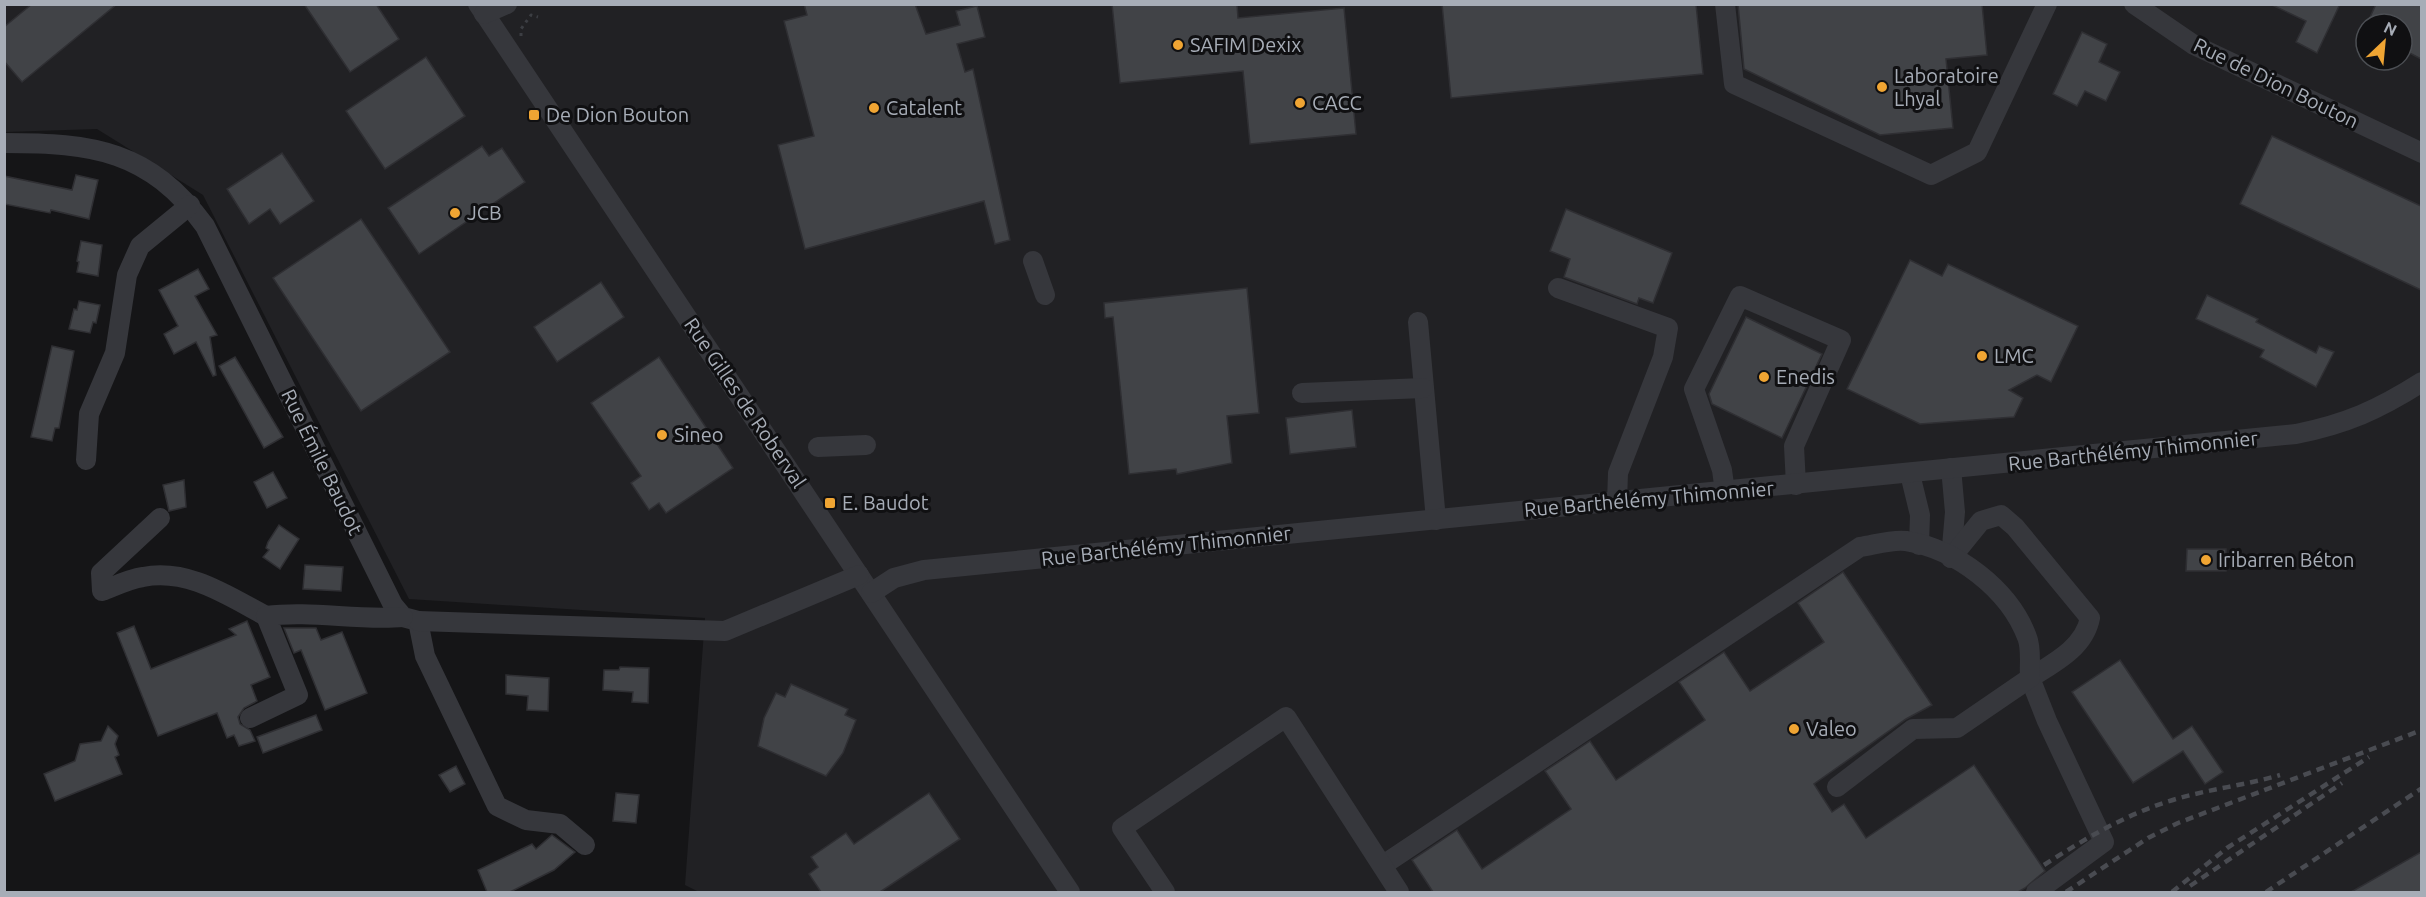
<svg xmlns="http://www.w3.org/2000/svg" width="2426" height="897" font-family="Ubuntu,sans-serif">
<style>
.built{fill:#212124;fill-rule:evenodd}
.building{fill:#414347;stroke:#2f2f33;stroke-width:1.5}
.lines{fill:none;stroke-linecap:round;stroke-linejoin:round}
.path{stroke:#3c3e43;stroke-width:3;stroke-dasharray:3 4.5;stroke-linecap:butt}
.minor{stroke:#36373c;stroke-width:20}
.rail{stroke:#494b51;stroke-width:4.5;stroke-dasharray:8 6;stroke-linecap:butt}
.poi-dot{fill:#f0a533;stroke:#101012;stroke-width:2}
.labels{text-anchor:middle;stroke-width:6;stroke-linejoin:round;paint-order:stroke}
.poi-label{font-size:20px;fill:#a7adb7;stroke:#101012;text-anchor:start}
.street-label{font-size:20px;fill:#a7adb7;stroke:#101012}
</style>
<rect width="100%" height="100%" fill="#151517"/>
<path class="built" d="M4,5h2417v887h-1722l-14,-7 20,-267 -296,-19 -206,-404 -106,-66 -92,3zM2366,24h36v36h-36z"/>
<g class="building">
<path d="M32,4h85l-95,78 -18,-21v-34z"/>
<path d="M304,4h72l23,35 -49,33z"/>
<path d="M804,4h111l11,30 34,-9 -4,-14 21,-5 8,31 -28,7 8,28 8,-3 37,171 -15,4 -11,-43 -179,48 -27,-104 36,-9 -30,-115 23,-6z"/>
<path d="M1112,4h125l1,14 106,-10 12,126 -106,10 -7,-73 -123,12z"/>
<path d="M1442,4h254l7,70 -252,24z"/>
<path d="M1738,4h244l5,51 -41,4 7,69 -73,7 -136,-66z"/>
<path d="M2270,4h70l-23,49 -21,-11 10,-21z"/>
<path d="M2376,4h45v55l-19,-10v-25h-35z"/>
<path d="M2082,32l25,12 -8,18 21,10 -14,29 -21,-10 -8,15 -24,-12z"/>
<path d="M426,57l39,59 -80,53 -39,-58z"/>
<path d="M2272,136l149,70v84l-181,-86z"/>
<path d="M482,146l7,10 13,-8 23,34 -106,72 -31,-46z"/>
<path d="M282,153l32,48 -34,23 -10,-15 -21,15 -22,-35z"/>
<path d="M76,175l22,5 -9,39 -38,-9 -1,3 -46,-9v-28l68,14z"/>
<path d="M1566,209l106,44 -19,50 -14,-5 -2,6 -73,-27 6,-18 -20,-8z"/>
<path d="M361,219l89,133 -89,59 -88,-133z"/>
<path d="M81,241l21,4 -4,31 -21,-4 2,-10 -2,-1z"/>
<path d="M1910,260l32,16 6,-12 130,62 -27,56 -14,-7 -28,15 14,8 -9,19 -94,7 -73,-35z"/>
<path d="M198,269l11,20 -14,7 22,39 -7,2 6,38 -3,1 -17,-34 -22,12 -10,-20 14,-8 -19,-36z"/>
<path d="M601,282l23,35 -67,45 -23,-35z"/>
<path d="M1247,288l12,125 -32,3 5,47 -55,11 -1,-5 -47,5 -16,-157 -8,1 -1,-15z"/>
<path d="M2207,295l51,24 -2,3 60,31 3,-7 15,6 -18,35 -56,-30 4,-7 -68,-31z"/>
<path d="M79,301l21,4 -4,18 -3,-1 -3,11 -21,-4 5,-20 3,1z"/>
<path d="M1746,317l76,37 -40,84 -70,-34 -3,-10z"/>
<path d="M52,346l22,5 -15,77h-4l-3,13 -21,-4z"/>
<path d="M235,357l48,80 -19,11 -45,-82z"/>
<path d="M659,357l74,111 -67,45 -7,-10 -10,7 -18,-27 10,-7 -50,-73z"/>
<path d="M1352,410l4,37 -66,7 -4,-36z"/>
<path d="M273,472l14,26 -20,10 -13,-26z"/>
<path d="M184,480l2,27 -17,4 -6,-26z"/>
<path d="M279,525l20,14 -19,30 -17,-12 6,-7 -3,-2 2,-6z"/>
<path d="M2187,549h39v22h-40z"/>
<path d="M305,565l38,2 -2,24 -38,-2z"/>
<path d="M1843,572l89,133 -26,14 -92,65 18,28 12,-8 22,34 108,-73 71,106 -20,17 -7,4h-585l-21,-32 45,-30 25,39 89,-60 -26,-38 45,-30 26,39 89,-60 -26,-38 45,-30 26,39 74,-49 -26,-39z"/>
<path d="M247,621l23,56 -19,8 6,16 -13,7 -6,9 2,7 10,6 5,11 -16,5 -5,-11 -7,3 -10,-25 -59,23 -41,-103 17,-7 17,43 85,-34 -7,-6z"/>
<path d="M284,628h32l5,12 21,-8 25,61 -42,17 -24,-60 -7,3z"/>
<path d="M2120,660l53,79 19,-13 31,46 -18,12 -22,-33 -50,32 -61,-91z"/>
<path d="M620,667l29,1 -1,35 -16,-1 1,-10 -30,-2 1,-20h15z"/>
<path d="M506,675l43,3 -1,33 -21,-1 1,-14 -22,-2z"/>
<path d="M791,684l57,25 -3,6 11,5 -13,33 -17,23 -68,-30 6,-28 12,-25 9,4z"/>
<path d="M316,715l6,15 -59,23 -6,-16z"/>
<path d="M108,726l10,10 -3,8 4,11 -4,2 7,17 -67,27 -11,-27 31,-13 5,-17 21,-3z"/>
<path d="M456,766l9,18 -15,8 -11,-17z"/>
<path d="M616,793l23,2 -3,28 -23,-2z"/>
<path d="M929,793l31,46 -80,53h-59l-12,-18 9,-7 -7,-10 35,-24 8,11z"/>
<path d="M552,835l23,17 -21,18 -44,22h-23l-9,-22 54,-26 4,5z"/>
<path d="M2421,852v40h-70z"/>
</g>
<g class="lines">
<path class="path" d="M521,36v-7l10,-14 7,2"/>
<g class="minor">
<path d="M478,4l592,888"/>
<path d="M1725,4l9,80 197,91 46,-23 70,-148"/>
<path d="M2134,4l60,41 228,108"/>
<path d="M484,14l23,-10"/>
<path d="M4,143c89,0 145,7 201,83l188,379 10,12 15,4 7,35 72,150 29,14 34,4 25,21"/>
<path d="M1033,261l12,34"/>
<path d="M1558,288l110,40 -5,29 -45,116 -1,29"/>
<path d="M1418,322l18,198"/>
<path d="M1302,393l121,-5"/>
<path d="M818,447l48,-2"/>
<path d="M86,460l3,-46 26,-61 12,-78 13,-29 50,-41"/>
<path d="M1951,468l4,44 -4,46"/>
<path d="M1910,474l10,41 -1,30"/>
<path d="M1725,492l-3,-22 -28,-81 46,-93 101,44 -47,106 2,39"/>
<path d="M160,518l-59,55 1,18c13,-5 27,-12 41,-14 45,-9 85,19 123,39"/>
<path d="M1951,558l30,-37 20,-6 14,12 75,91c-6,30 -36,45 -60,60l17,43 57,121 -68,50"/>
<path d="M871,593l23,-15 30,-8 1372,-136c50,-10 82,-24 126,-52"/>
<path d="M418,621l307,10 134,-56"/>
<path d="M250,718l48,-23 -32,-79c46,-6 91,5 137,1"/>
<path d="M1383,865l477,-318c14,-2 32,-8 46,-6 50,8 103,48 121,96 5,12 2,29 3,41l-73,50 -44,1 -76,58"/>
<path d="M1165,892l-43,-64 164,-111 113,175"/>
</g>
<g class="rail">
<path d="M2044,865c42,-27 84,-52 132,-66 34,-10 70,-14 104,-24"/>
<path d="M2190,886l152,-103"/>
<path d="M2066,892l82,-54 30,-15 244,-93"/>
<path d="M2172,892l55,-44 142,-91"/>
<path d="M2266,892l156,-104"/>
</g>
</g>
<g class="poi-dot">
<circle cx="1178" cy="45" r="6"/>
<circle cx="1882" cy="87" r="6"/>
<circle cx="1300" cy="103" r="6"/>
<circle cx="874" cy="108" r="6"/>
<rect x="528" y="109" width="12" height="12" rx="3"/>
<circle cx="455" cy="213" r="6"/>
<circle cx="1982" cy="356" r="6"/>
<circle cx="1764" cy="377" r="6"/>
<circle cx="662" cy="435" r="6"/>
<rect x="824" y="497" width="12" height="12" rx="3"/>
<circle cx="2206" cy="560" r="6"/>
<circle cx="1794" cy="729" r="6"/>
</g>
<g class="labels">
<g class="poi-label">
<text x="1190" y="52">SAFIM Dexix</text>
<text x="1894" y="83">Laboratoire<tspan x="1894" dy="23">Lhyal</tspan></text>
<text x="1312" y="110">CACC</text>
<text x="886" y="115">Catalent</text>
<text x="546" y="122">De Dion Bouton</text>
<text x="467" y="220">JCB</text>
<text x="1994" y="363">LMC</text>
<text x="1776" y="384">Enedis</text>
<text x="674" y="442">Sineo</text>
<text x="842" y="510">E. Baudot</text>
<text x="2218" y="567">Iribarren Béton</text>
<text x="1806" y="736">Valeo</text>
</g>
<g class="street-label">
<text transform="translate(2276 83) rotate(26)" y="7">Rue de Dion Bouton</text>
<text transform="translate(745 403) rotate(56)" y="7">Rue Gilles de Roberval</text>
<text transform="translate(2133 451) rotate(-6)" y="7">Rue Barthélémy Thimonnier</text>
<text transform="translate(322 462) rotate(64)" y="7">Rue Émile Baudot</text>
<text transform="translate(1649 499) rotate(-5)" y="7">Rue Barthélémy Thimonnier</text>
<text transform="translate(1166 546) rotate(-6)" y="7">Rue Barthélémy Thimonnier</text>
</g>
</g>
<rect width="2426" height="897" fill="none" stroke="#a7adb7" stroke-width="12"/>
<g transform="translate(2384 42) rotate(26)"><circle r="28" fill="#101012" stroke="#4c4f54" stroke-width="1.5"/>
<path d="M0-4.5L10 22L0 15L-10 22Z" fill="#f0a533"/>
<text y="-9" font-size="16" font-weight="bold" text-anchor="middle" fill="#a7adb7">N</text>
</g>
</svg>
